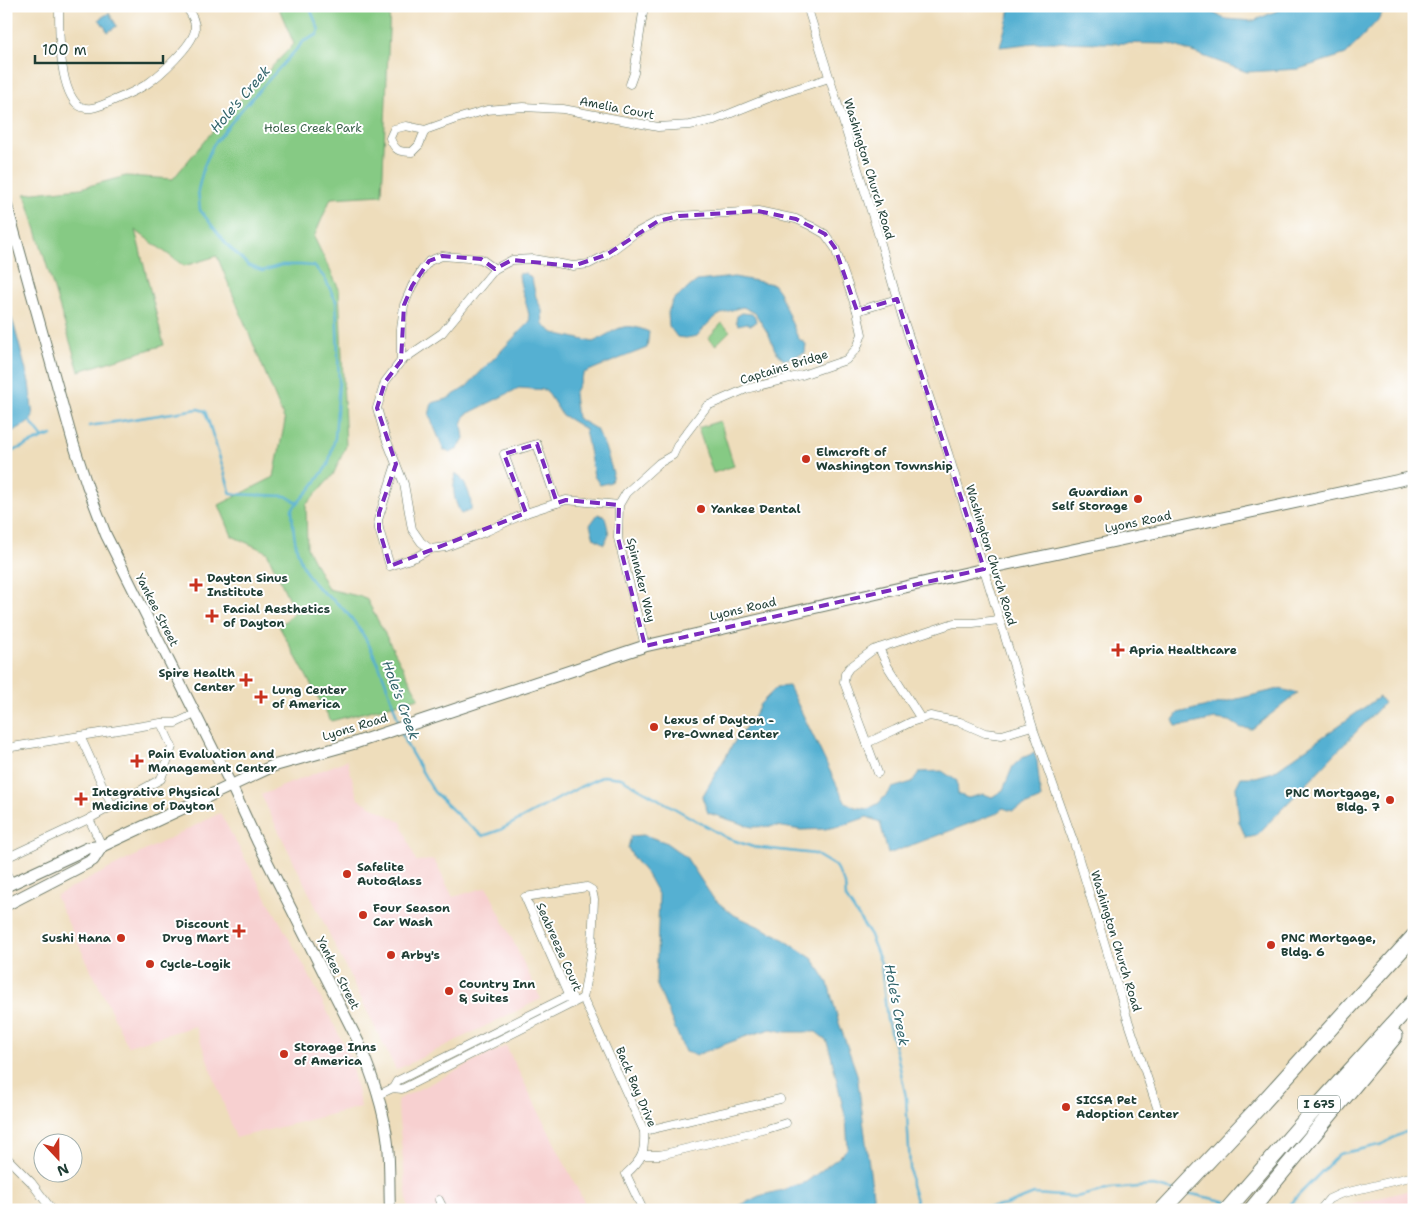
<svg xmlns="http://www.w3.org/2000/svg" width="1420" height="1216" font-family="'Shantell Sans',sans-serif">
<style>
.built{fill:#f7d0d0}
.green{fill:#86ca84;stroke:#52845c}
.water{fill:#54b0d2;stroke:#3a7683}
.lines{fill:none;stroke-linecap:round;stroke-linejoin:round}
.stream{stroke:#54b0d2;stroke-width:2.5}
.minor-casing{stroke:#677563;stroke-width:9}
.tertiary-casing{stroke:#677563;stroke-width:12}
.secondary-casing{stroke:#677563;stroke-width:13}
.motorway-casing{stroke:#677563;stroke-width:17}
.minor{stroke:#fff;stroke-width:8}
.tertiary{stroke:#fff;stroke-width:10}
.secondary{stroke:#fff;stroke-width:11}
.motorway{stroke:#fff;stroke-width:15}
.marked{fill:none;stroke:#7b2cbf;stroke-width:4;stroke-dasharray:10 6;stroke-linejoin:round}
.poi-dot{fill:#c8321e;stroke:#fff;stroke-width:2}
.labels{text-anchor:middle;stroke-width:4;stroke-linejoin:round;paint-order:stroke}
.shield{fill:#fff;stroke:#627771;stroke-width:1}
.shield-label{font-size:11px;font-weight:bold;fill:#1f3d34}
.street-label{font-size:12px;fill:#1f3d34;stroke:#fff}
.park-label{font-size:12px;fill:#396048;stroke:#fff}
.poi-label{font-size:12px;font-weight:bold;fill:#1f3d34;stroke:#fff;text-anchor:start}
.water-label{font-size:14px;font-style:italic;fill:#32656b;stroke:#fff}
</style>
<rect width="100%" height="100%" fill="#fff"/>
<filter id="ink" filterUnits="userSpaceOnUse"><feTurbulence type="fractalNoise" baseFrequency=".02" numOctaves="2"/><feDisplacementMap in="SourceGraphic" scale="10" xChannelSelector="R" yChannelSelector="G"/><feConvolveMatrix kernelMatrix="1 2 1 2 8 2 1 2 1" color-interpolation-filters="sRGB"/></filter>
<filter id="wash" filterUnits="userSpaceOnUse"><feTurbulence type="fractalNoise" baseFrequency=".0096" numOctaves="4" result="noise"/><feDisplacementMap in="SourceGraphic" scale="20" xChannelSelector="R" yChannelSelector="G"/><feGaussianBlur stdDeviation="1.12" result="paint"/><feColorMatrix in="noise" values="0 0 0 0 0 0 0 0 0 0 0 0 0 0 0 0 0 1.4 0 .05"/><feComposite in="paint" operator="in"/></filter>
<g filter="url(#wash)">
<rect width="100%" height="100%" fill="#edb"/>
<g class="built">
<path d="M347,760l11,39 43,23 15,39 18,-1 19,37 34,-10 54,112 -145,71 -135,-275z"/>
<path d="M220,813l89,162 40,80 12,52 -125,31 -41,-112 -67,20 -73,-150z"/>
<path d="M506,1046l82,164h-180l-11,-110z"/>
<path d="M1414,1189v21h-77l2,-2z"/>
</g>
<g class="green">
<path d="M278,6h112l-8,189 -51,3 -17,39 25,52 7,157 -13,29 -27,30 1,43 21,41 38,9 53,100 -88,23 -52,-95 16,-13 -28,-61 -35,-16 -13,-31 55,-28 11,-56 -68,-165 -33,10 -49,-36 29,115 -85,26 -54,-177 56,-6 45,-12 47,3 57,-69 64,-66z"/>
<path d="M722,323l8,8 -14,14 -8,-7z"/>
<path d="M720,421l14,45 -21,7 -15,-45z"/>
</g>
<g class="water">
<path d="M1011,6h189l25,13 28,2 35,-15h98l-8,14 -32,34 -47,15 -52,3 -77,-28 -126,-2 -44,5z"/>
<path d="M109,13l8,13 -9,6 -9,-13z"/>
<path d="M526,273l6,6 4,18 6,13 1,15 11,8 39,9c25,-12 29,-22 56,-10l-2,16 -49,19 -14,6 -10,21 3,24 19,11 9,18 8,26 -2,9 -11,3 -6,-9 -9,-47 -23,-14 -16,-25 -27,-2 -54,27 -3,10 2,13 -6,11 -8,4 -6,-3 -15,-35 3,-12 15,-4 19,-12 64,-66c-2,-16 -10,-31 -11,-47z"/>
<path d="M734,277l39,7 6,8 19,46 8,6 -1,9 -21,7 -9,-10 -6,-15 -14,-22 -12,-6c-25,6 -30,10 -46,29l-11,2 -9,-1 -8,-11 -1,-14 5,-12 24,-19z"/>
<path d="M6,303l8,22 15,57 4,35 -5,6 -22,12z"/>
<path d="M742,313l10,1 3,3 1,4 -2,3 -4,1 -3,-2 -9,2 -2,-4 1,-5z"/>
<path d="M456,473c10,10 16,23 15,37l-10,4c-8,-16 -9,-24 -5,-41z"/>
<path d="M598,514l7,3 4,17 -5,10 -10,-6 -4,-13z"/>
<path d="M789,686l56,116 10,5 13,2 11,-6 13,-15 20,-6 7,-10 23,-1 15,10 1,13 10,4 16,-4 8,3 11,-7 10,-24 9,-8 12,-5 3,8 4,38 -29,12 -9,-3 -8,6 -107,40 -8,-32 -13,-5 -26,9 -16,3 -24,1 -24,-4 -25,1 -44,-14 -6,-16 34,-58 17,-21 7,-14 17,-17z"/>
<path d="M1279,689l19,4 -46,36 -11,-1 -11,-7 -15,-2 -28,6 -11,1 -3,-6 5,-7z"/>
<path d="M1379,697l5,6 -128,133 -10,2 -7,-16 -3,-35 5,-10h15l17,-5z"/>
<path d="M644,835l21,7 21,15 27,41 19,16 45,21 36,24 15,24 11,40 18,51 18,136h-144l28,-14 23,-6 24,-8 32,-24 10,-10 -2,-28 -16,-69 -4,-11 -10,-8h-31l-14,-3 -24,7 -51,19 -11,-3 -29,-69 3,-87 -11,-20 -14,-17 -6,-11 3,-12z"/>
</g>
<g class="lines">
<g class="stream">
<path d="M309,6l10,24 -2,5 -13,6 -61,67 -30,37 -9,21 -6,24 2,20 28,36 20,19 14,6 20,-6h18l14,1 10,11 12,24 3,81 -4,56 -7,27 -17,23 -19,21c1,27 5,58 25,78 6,6 14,11 21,17 8,7 16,17 22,26 19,28 30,64 40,96"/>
<path d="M30,421l13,17"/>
<path d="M89,426l109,-17 7,2 3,9 23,74 55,2 12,7"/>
<path d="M6,454l37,-16 9,-3"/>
<path d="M401,731l4,11 29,50 32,31 17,13 17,-6 80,-43 24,-11 17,2 106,60 26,9 62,7 20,12 10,18 1,14 23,35 12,30 6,57 10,34 9,43 5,88 8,25"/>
<path d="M1187,1193l41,9"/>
<path d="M1260,1208l7,2"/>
<path d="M975,1210l31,-5 28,-11 42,3 34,-8 43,-3 21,5"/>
<path d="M1284,1210l55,-56 41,-9 25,-13h9"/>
</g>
</g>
</g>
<g filter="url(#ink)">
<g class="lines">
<g class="minor-casing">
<g id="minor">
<path d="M59,6c0,24 0,79 17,97 10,11 26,2 36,-2 12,-5 24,-10 35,-17 13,-9 45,-38 48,-54 1,-9 -4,-17 -10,-24"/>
<path d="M807,6l70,224 25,86 46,137 86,278 40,112 53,174 31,93"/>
<path d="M630,84l4,-11 10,-67"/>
<path d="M425,130l-6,15 -7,7c-13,0 -17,-1 -22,-14l4,-9 12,-3 19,4 28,-10 34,-10 36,-3 40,2 95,18 32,-2 24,-5 57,-23 58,-19"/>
<path d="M6,244l12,-3"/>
<path d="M857,311l40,-12"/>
<path d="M401,361v-32l3,-24 8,-19 10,-16 7,-9 13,-5 39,3 14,10"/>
<path d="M396,464l-18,56 1,9 11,37 26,-9 14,-8"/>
<path d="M619,505l-53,-5 -40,13 -39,18 -41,16 -16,2 -9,-7 -9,-13 -8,-45 -19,-48 -8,-28 8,-26 16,-21 41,-28 53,-64 17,-9 21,-1 40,7 16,-2 17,-9 28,-21 24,-13 21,-5 79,-5 38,8 15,7 14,8 10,14 22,63 5,23 -5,14 -11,12 -44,15 -56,14 -39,17 -29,38 -5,11 -14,8 -33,30 -7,12 -1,33 27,108"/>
<path d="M526,513l-22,-59 33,-10 20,59"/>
<path d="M879,648l9,19 33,52"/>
<path d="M80,736l32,70"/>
<path d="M867,743l28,-13 16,-8 19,-6 30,6 25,11 17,2 30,-9"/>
<path d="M6,748l155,-25h15l19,-9"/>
<path d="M878,773l-34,-91 1,-8 4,-6 24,-18 81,-27h19l26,-3"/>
<path d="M89,819l13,27"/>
<path d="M6,858l83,-39 72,-40 11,-32 -11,-24"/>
<path d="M6,873l6,10"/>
<path d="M583,998l61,133c1,21 -1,28 -18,43l17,36"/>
<path d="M572,1004l-47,-107 62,-10 5,3 2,9 -2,48 -9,51"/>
<path d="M393,1088l4,-7 171,-85 4,1"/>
<path d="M378,1095l15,-7 9,1 181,-91"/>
<path d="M644,1131l136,-32"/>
<path d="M642,1155h18l107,-26 19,-6"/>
<path d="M6,1157l25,25 21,28"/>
<path d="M439,1200l5,10"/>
<path d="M1320,1210l9,-11 11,-5 74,-18"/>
</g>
</g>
<g class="tertiary-casing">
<path id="tertiary" d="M6,202l66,237 15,46 19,50 125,250 26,56 102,202c13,32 25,65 29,101 2,21 1,44 2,66"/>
</g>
<g class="secondary-casing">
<g id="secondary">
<path d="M6,886l82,-38 14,-2 171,-80 82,-23 290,-97 339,-77 430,-92"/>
<path d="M6,905l87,-45 9,-14"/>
</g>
</g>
<g class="motorway-casing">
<g id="motorway">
<path d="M1162,1210l96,-102 156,-172"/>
<path d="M1227,1210l80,-92 107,-117"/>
<path d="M1251,1210l144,-174"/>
</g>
</g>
<use href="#minor" class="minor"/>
<use href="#tertiary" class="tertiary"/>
<use href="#secondary" class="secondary"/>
<use href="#motorway" class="motorway"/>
</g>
</g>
<path class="marked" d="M758,211l38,8 29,15 10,14 22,63 40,-12 87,270 -339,77 -27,-108 1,-33 -53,-5 -9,3 -20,-59 -33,10 22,59 -136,53 -11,-37v-16l17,-49 -19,-56 8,-26 16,-21 3,-56 8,-19 17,-25 13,-5 39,3 14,10 17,-9 61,6 33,-11 52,-34 21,-5z"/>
<g class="poi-dot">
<circle cx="806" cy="459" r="5"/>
<circle cx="1138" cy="499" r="5"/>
<circle cx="701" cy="509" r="5"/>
<path d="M193.5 577.5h5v5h5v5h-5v5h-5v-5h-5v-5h5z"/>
<path d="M209.5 608.5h5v5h5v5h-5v5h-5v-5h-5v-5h5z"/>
<path d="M1115.5 642.5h5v5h5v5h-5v5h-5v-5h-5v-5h5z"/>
<path d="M243.5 672.5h5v5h5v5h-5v5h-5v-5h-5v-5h5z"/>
<path d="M258.5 689.5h5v5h5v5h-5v5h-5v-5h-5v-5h5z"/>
<circle cx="654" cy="727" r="5"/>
<path d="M134.5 753.5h5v5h5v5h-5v5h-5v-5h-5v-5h5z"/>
<path d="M78.5 791.5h5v5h5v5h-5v5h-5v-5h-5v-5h5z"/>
<circle cx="1390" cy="800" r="5"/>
<circle cx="347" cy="874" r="5"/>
<circle cx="363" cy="915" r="5"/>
<path d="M236.5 923.5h5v5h5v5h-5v5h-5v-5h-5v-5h5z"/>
<circle cx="121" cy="938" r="5"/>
<circle cx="1271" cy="945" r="5"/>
<circle cx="391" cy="955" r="5"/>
<circle cx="150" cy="964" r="5"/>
<circle cx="449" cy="991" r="5"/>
<circle cx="284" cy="1054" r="5"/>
<circle cx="1066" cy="1107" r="5"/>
</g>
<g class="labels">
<rect class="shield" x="1298" y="1095.5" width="42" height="17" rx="4"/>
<g class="shield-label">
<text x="1319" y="1108">I 675</text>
</g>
<g class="street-label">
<text transform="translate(617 108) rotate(11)" y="4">Amelia Court</text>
<text transform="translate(869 169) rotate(73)" y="4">Washington Church Road</text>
<text transform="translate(784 367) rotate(-17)" y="4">Captains Bridge</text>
<text transform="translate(1138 522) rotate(-12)" y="4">Lyons Road</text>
<text transform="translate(991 555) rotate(73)" y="4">Washington Church Road</text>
<text transform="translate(641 580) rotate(76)" y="4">Spinnaker Way</text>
<text transform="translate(743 609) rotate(-13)" y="4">Lyons Road</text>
<text transform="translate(157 610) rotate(63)" y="4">Yankee Street</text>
<text transform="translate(355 727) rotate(-17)" y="4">Lyons Road</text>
<text transform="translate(1116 941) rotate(73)" y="4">Washington Church Road</text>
<text transform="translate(559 947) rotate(66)" y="4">Seabreeze Court</text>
<text transform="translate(338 973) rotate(63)" y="4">Yankee Street</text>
<text transform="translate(636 1087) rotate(67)" y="4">Back Bay Drive</text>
</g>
<g class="park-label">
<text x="313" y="132">Holes Creek Park</text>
</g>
<g class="poi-label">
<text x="816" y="456">Elmcroft of<tspan x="816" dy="14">Washington Township</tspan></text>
<text x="1128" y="496" text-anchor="end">Guardian<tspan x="1128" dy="14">Self Storage</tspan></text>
<text x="711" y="513">Yankee Dental</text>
<text x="207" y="582">Dayton Sinus<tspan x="207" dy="14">Institute</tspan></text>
<text x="223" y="613">Facial Aesthetics<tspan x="223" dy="14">of Dayton</tspan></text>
<text x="1129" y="654">Apria Healthcare</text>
<text x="235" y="677" text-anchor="end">Spire Health<tspan x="235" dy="14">Center</tspan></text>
<text x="272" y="694">Lung Center<tspan x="272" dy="14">of America</tspan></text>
<text x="664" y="724">Lexus of Dayton -<tspan x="664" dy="14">Pre-Owned Center</tspan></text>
<text x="148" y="758">Pain Evaluation and<tspan x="148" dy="14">Management Center</tspan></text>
<text x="92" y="796">Integrative Physical<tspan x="92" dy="14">Medicine of Dayton</tspan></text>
<text x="1380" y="797" text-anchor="end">PNC Mortgage,<tspan x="1380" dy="14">Bldg. 7</tspan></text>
<text x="357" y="871">Safelite<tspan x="357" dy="14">AutoGlass</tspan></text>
<text x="373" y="912">Four Season<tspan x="373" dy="14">Car Wash</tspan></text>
<text x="229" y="928" text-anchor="end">Discount<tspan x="229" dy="14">Drug Mart</tspan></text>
<text x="111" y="942" text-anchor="end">Sushi Hana</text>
<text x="1281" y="942">PNC Mortgage,<tspan x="1281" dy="14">Bldg. 6</tspan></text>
<text x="401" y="959">Arby's</text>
<text x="160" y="968">Cycle-Logik</text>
<text x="459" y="988">Country Inn<tspan x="459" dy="14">&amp; Suites</tspan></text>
<text x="294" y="1051">Storage Inns<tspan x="294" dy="14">of America</tspan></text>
<text x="1076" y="1104">SICSA Pet<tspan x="1076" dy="14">Adoption Center</tspan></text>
</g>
<g class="water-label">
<text transform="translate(240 99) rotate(-49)" y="5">Hole's Creek</text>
<text transform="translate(401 700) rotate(70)" y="5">Hole's Creek</text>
<text transform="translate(897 1005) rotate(80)" y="5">Hole's Creek</text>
</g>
</g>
<rect width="1420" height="1216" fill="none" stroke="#fff" stroke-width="25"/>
<g transform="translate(58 1158) rotate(158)"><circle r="24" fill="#ffffff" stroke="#a5b1ae"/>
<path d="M0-4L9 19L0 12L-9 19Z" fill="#c8321e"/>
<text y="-8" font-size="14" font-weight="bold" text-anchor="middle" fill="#1f3d34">N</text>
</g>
<path d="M35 55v8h128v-8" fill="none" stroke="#1f3d34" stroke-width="2.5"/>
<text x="42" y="55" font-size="15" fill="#1f3d34" stroke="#ffffff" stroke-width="4" paint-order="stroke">100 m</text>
</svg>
